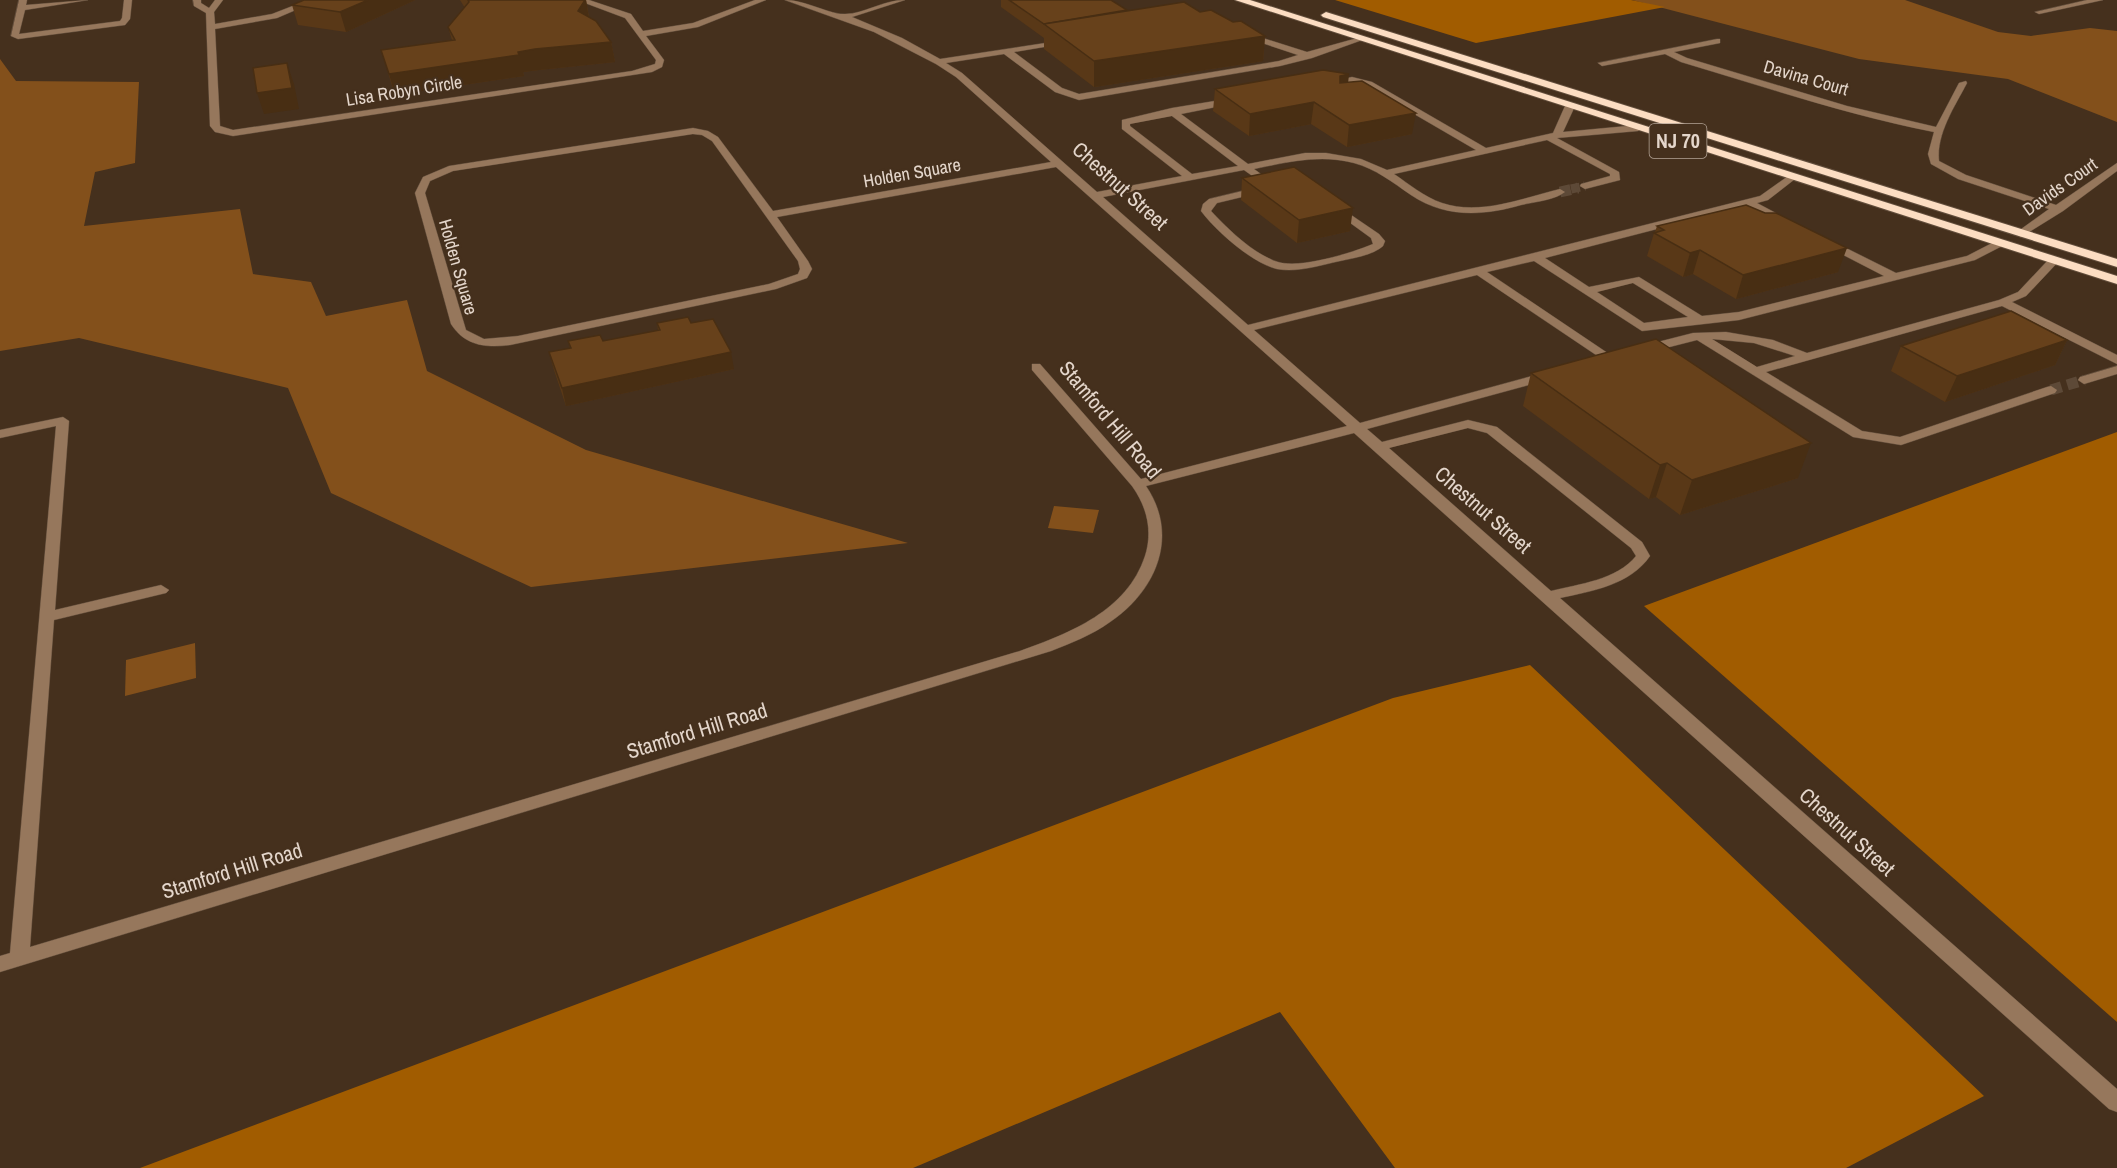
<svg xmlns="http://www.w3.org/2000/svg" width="2117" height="1168" font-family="'Archivo Narrow',sans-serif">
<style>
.green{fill:#83501b}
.forest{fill:#a15c00}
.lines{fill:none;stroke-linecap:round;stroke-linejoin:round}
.minor-tunnel-far1{stroke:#5d4937;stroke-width:9;stroke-dasharray:9 4.5;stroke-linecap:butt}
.minor-tunnel{stroke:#5d4937;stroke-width:11;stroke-dasharray:11 6;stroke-linecap:butt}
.minor-casing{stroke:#624e3c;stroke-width:1}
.highway-casing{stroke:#624e3c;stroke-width:2}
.minor{fill:#96775c;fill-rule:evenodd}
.highway{fill:#fcddc2;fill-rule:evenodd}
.wall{fill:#593817}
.shaded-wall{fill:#482e13}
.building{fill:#67411b;stroke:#482e13;stroke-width:1.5}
.labels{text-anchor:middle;stroke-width:4.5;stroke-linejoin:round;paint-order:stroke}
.far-street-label{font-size:18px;fill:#e4d6cb;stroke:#45301d}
.shield{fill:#45301d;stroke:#b4a497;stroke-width:1.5}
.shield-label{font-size:20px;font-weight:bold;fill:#e4d6cb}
.street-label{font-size:21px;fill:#e4d6cb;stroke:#45301d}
</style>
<rect width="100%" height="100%" fill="#45301d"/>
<g class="green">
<path d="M1632,0h273l93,32 33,4 59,-8 27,3v91l-109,-43 -149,-20z"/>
<path d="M0,59l16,22 123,1 -4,81 -40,9 -11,54 156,-17 13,65 58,8 15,34 81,-16 20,71 159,79 322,93 -377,44 -200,-94 -43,-105 -209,-50 -79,13z"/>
<path d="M1054,506l45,4 -6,23 -45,-5z"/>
<path d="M195,643l1,35 -71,18 1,-36z"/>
</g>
<g class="forest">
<path d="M1335,0h296l34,7 -189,36z"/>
<path d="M2117,432v590l-473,-416z"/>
<path d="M1530,665l454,431 -138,72h-451l-115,-156 -367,156h-773l1253,-470z"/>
</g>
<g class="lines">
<path class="minor-tunnel-far1" d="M1571,189l14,-3"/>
<g class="minor-tunnel">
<path d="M1560,192l18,-4"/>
<path d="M2051,390l33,-10"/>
</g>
<g class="minor-casing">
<g id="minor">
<path d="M19,0h8l-1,5 62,-5 -63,10 -6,24 101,-13 2,-3 2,-18h8l-2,19 -5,6 -107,14 -7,-3z"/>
<path d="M193,0h8v3l8,5 6,-8h8l-9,12 1,12 57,-10 36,-14h11l-42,18 -62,11 5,97 13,4 399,-59 23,-7 1,-4 -31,-42 -48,-18h12l42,14 12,17 50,-8 62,-23h11l-68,27 -52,9 18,24 -2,7 -10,5 -419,64 -18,-4 -5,-6 -4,-113 -12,-7z"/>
<path d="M785,0c21,0 45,15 60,14 19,0 38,-14 60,-14l-53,17 50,21 38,21 125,-19v4h-3l-48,8 48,36 17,6 200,-33 19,-6 -54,-18 -1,-2 4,-2 60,19 54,-15 4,2 -53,19 -32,8 -201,34 -24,-8 -51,-38 -58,9 16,10 135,119 85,-16 -60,-47v-9l50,-12 61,-10 5,3 -2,2 -55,11 67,50 57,-11h21l35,6 26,11 89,-20 -110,-64 -14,-3 -22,3 -4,-3 26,-6 20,5 114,66 67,-15 12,-27 5,-3 5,3 -12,26 75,-7 5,3 -5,3 -81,7 62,34 1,8 -35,9 -5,-3 1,-2 29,-8v-2l-63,-34 -153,34c15,10 30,23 48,29 38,13 81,-5 118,-14l5,3c-10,8 -31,10 -44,13 -38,11 -76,13 -110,-10 -19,-13 -35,-26 -57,-32 -34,-9 -66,-1 -100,6l22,16 1,2 -5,3 -28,-20 -141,27 145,128 512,-129 31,-22 4,1v4l-27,21 -11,3 32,17v4h-8l-35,-18 -201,52 44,29 50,-10 63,39 37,-4 145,-36 -60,-31v-4h8l64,32 71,-17 29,-15h8v4l-29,15 -236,60 -97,11 -108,-70 -47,11 125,84 2,3 -6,4 -131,-88 -223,55 106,93 183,-50h8v6l-184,50 15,13 86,-22 29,7 145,115 8,14c-20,29 -58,35 -90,42l557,491v23l-8,-3 -755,-676 -208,53c34,50 10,105 -36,136 -18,13 -39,21 -59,29l-1051,321v-16l10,-3 46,-527 -56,12v-8l63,-13 6,4 -14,189 106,-25 8,5 -3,3 -112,27 -24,327 990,-296c50,-18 107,-40 125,-95 8,-25 2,-49 -13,-70l-100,-116v-6h8l101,115 206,-53 -291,-259 -279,50 31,44 4,8 -5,9 -31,11 -266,56c-24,3 -45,1 -59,-21l-36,-131 8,-16 26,-11 244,-38 15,3 10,6 55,74 278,-49 -95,-85 -20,-13 -62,-32zM1172,116l66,50 -46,8 -62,-48v-2zM693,134l9,1 10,6 86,120 2,8 -2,5 -29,10 -251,52 -34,3 -18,-9 -41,-137 5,-12 23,-10zM1633,283l55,34 -44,6 -47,-31zM1468,428l19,5 144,115 5,8c-19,24 -57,28 -85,35l-162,-143z"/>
<path d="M2087,0h16l-64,14 -4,-2z"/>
<path d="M1717,39h3v4l-46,9 13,6 160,48 89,21 23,-44 7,-2 1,2c-12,23 -31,51 -28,78l27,14 90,30 61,-42v8l-54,40 -42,26 -5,-3 1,-2 32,-23 -91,-30 -27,-15 -3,-10 6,-22c-86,-17 -169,-45 -253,-70l-16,-8 -63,12 -4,-3z"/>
<path d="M1259,187l5,3 -1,2 -46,11 -6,8c17,18 42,43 67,51 21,7 74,-9 95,-18l-2,-6 -40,-29v-4l4,-1 44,30 6,7 -2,5c-10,9 -29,12 -43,15 -19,4 -43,12 -63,8 -25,-6 -61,-38 -76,-58l2,-7 6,-5z"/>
<path d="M2054,257l4,1v4l-32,34 -14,6 105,53v9l-115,-58 -236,66 96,59 38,6 147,-50 4,-1 6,4 -2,3 -154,52 -48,-8 -156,-97 -51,13 -6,-4 2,-3 51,-13 33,-1 47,8 34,13 192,-53 19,-8 32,-34zM1712,339l42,4 41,13 -38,11z"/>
<path d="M2117,366v8l-33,10 -6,-4 2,-3z"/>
</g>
</g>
<g class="highway-casing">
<g id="highway">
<path d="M1235,0h15l867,276v8z"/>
<path d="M1326,12l791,247v8l-794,-250 -2,-2z"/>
</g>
</g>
<use href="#minor" class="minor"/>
<use href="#highway" class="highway"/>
</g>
<g class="wall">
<path d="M415,0l-69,32 -48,-7 -6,-20z"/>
<path d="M460,0h126l3,17 22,25 4,20 -76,8 -16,2 1,4 -129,19 -14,-45 71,-10 -4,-13 17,-19z"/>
<path d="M1001,0h110l16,10 73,2 33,10 32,14 -2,25 -169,26 -50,-38v-11l-43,-31z"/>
<path d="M1348,82l64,52 -65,13 -36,-23 -62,12 -36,-25 2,-22z"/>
<path d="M1242,178l108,53 -53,12 -56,-43z"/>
<path d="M1657,226l181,46 -102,27 -43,-25 -10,3 -36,-21 7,-23 1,-1z"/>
<path d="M657,323h34l43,46 -168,37 -12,-36 -5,-18 21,-4 -2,-7h35l55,-11z"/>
<path d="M2067,340l-12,25 -110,37 -54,-31 10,-25z"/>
<path d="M1531,373l267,105 -118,37 -24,-18 -7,2 -126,-93z"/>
</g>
<g class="shaded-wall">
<path d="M368,0h47l-69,32 -6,-20z"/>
<path d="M586,0l3,19 -11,-8z"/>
<path d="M1265,36l-2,25 -169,26v-26z"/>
<path d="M611,42l4,20 -76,8 -16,2 1,4 -129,19 -6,-21 146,-25z"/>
<path d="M287,63l7,21 5,25 -35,5 -7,-21z"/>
<path d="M1349,74l-2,20 -10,3 3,-21z"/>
<path d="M1314,102l-3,22 -62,12 1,-22z"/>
<path d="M1416,113l-4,21 -65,13 2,-22z"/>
<path d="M1353,208l-3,23 -53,12 2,-23z"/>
<path d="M1847,248l-9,24 -102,27 7,-24z"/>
<path d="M1700,250l-7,24 -10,3 7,-24z"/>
<path d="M2067,340l-12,25 -110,37 12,-26z"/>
<path d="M731,352l3,17 -168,37 -4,-18z"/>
<path d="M1811,443l-13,35 -118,37 12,-35z"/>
<path d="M1667,463l-11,34 -7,2 11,-34z"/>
</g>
<g class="building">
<path d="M304,0h64l-28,12 -48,-7z"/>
<path d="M468,0h117l-7,11 18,10 15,21 -76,7 -17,3 1,3 -130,19 -8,-24 74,-10 -7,-13 21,-25z"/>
<path d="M1009,0h102l16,10 -83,14z"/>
<path d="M1184,2l16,10 11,-2 22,12 8,-1 24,15 -171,25 -50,-37z"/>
<path d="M287,63l5,25 -35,5 -4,-25z"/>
<path d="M1323,70l26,4 -9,2v7l22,-2 54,32 -67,12 -35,-23 -64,12 -35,-25z"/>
<path d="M1294,167l59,41 -54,12 -57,-42z"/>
<path d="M1746,205l19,8h11l71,35 -104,27 -43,-25 -10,3 -36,-20 10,-3 -7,-4z"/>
<path d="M2011,311l56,29 -110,36 -56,-30z"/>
<path d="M688,317l3,6 22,-4 18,33 -169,36 -13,-36 22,-4 -3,-7 32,-6 3,6 57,-11 -3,-7z"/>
<path d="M1656,339l155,104 -119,37 -25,-17 -7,2 -129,-92z"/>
</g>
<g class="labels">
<g class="far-street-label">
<text transform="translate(1806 78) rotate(16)" y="6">Davina Court</text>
<text transform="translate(404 91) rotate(-9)" y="6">Lisa Robyn Circle</text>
<text transform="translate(912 173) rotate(-10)" y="6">Holden Square</text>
<text transform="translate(2060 187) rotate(-35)" y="6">Davids Court</text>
<text transform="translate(458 267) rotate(74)" y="6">Holden Square</text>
</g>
<rect class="shield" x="1649.5" y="124" width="57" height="34" rx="4.5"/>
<g class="shield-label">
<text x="1678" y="148">NJ 70</text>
</g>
<g class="street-label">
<text transform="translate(1120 186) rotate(42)" y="7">Chestnut Street</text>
<text transform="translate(1110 420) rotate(50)" y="7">Stamford Hill Road</text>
<text transform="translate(1483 510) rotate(41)" y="7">Chestnut Street</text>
<text transform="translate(697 731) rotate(-17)" y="7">Stamford Hill Road</text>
<text transform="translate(1847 832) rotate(42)" y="7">Chestnut Street</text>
<text transform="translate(232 871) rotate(-17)" y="7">Stamford Hill Road</text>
</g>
</g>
</svg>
